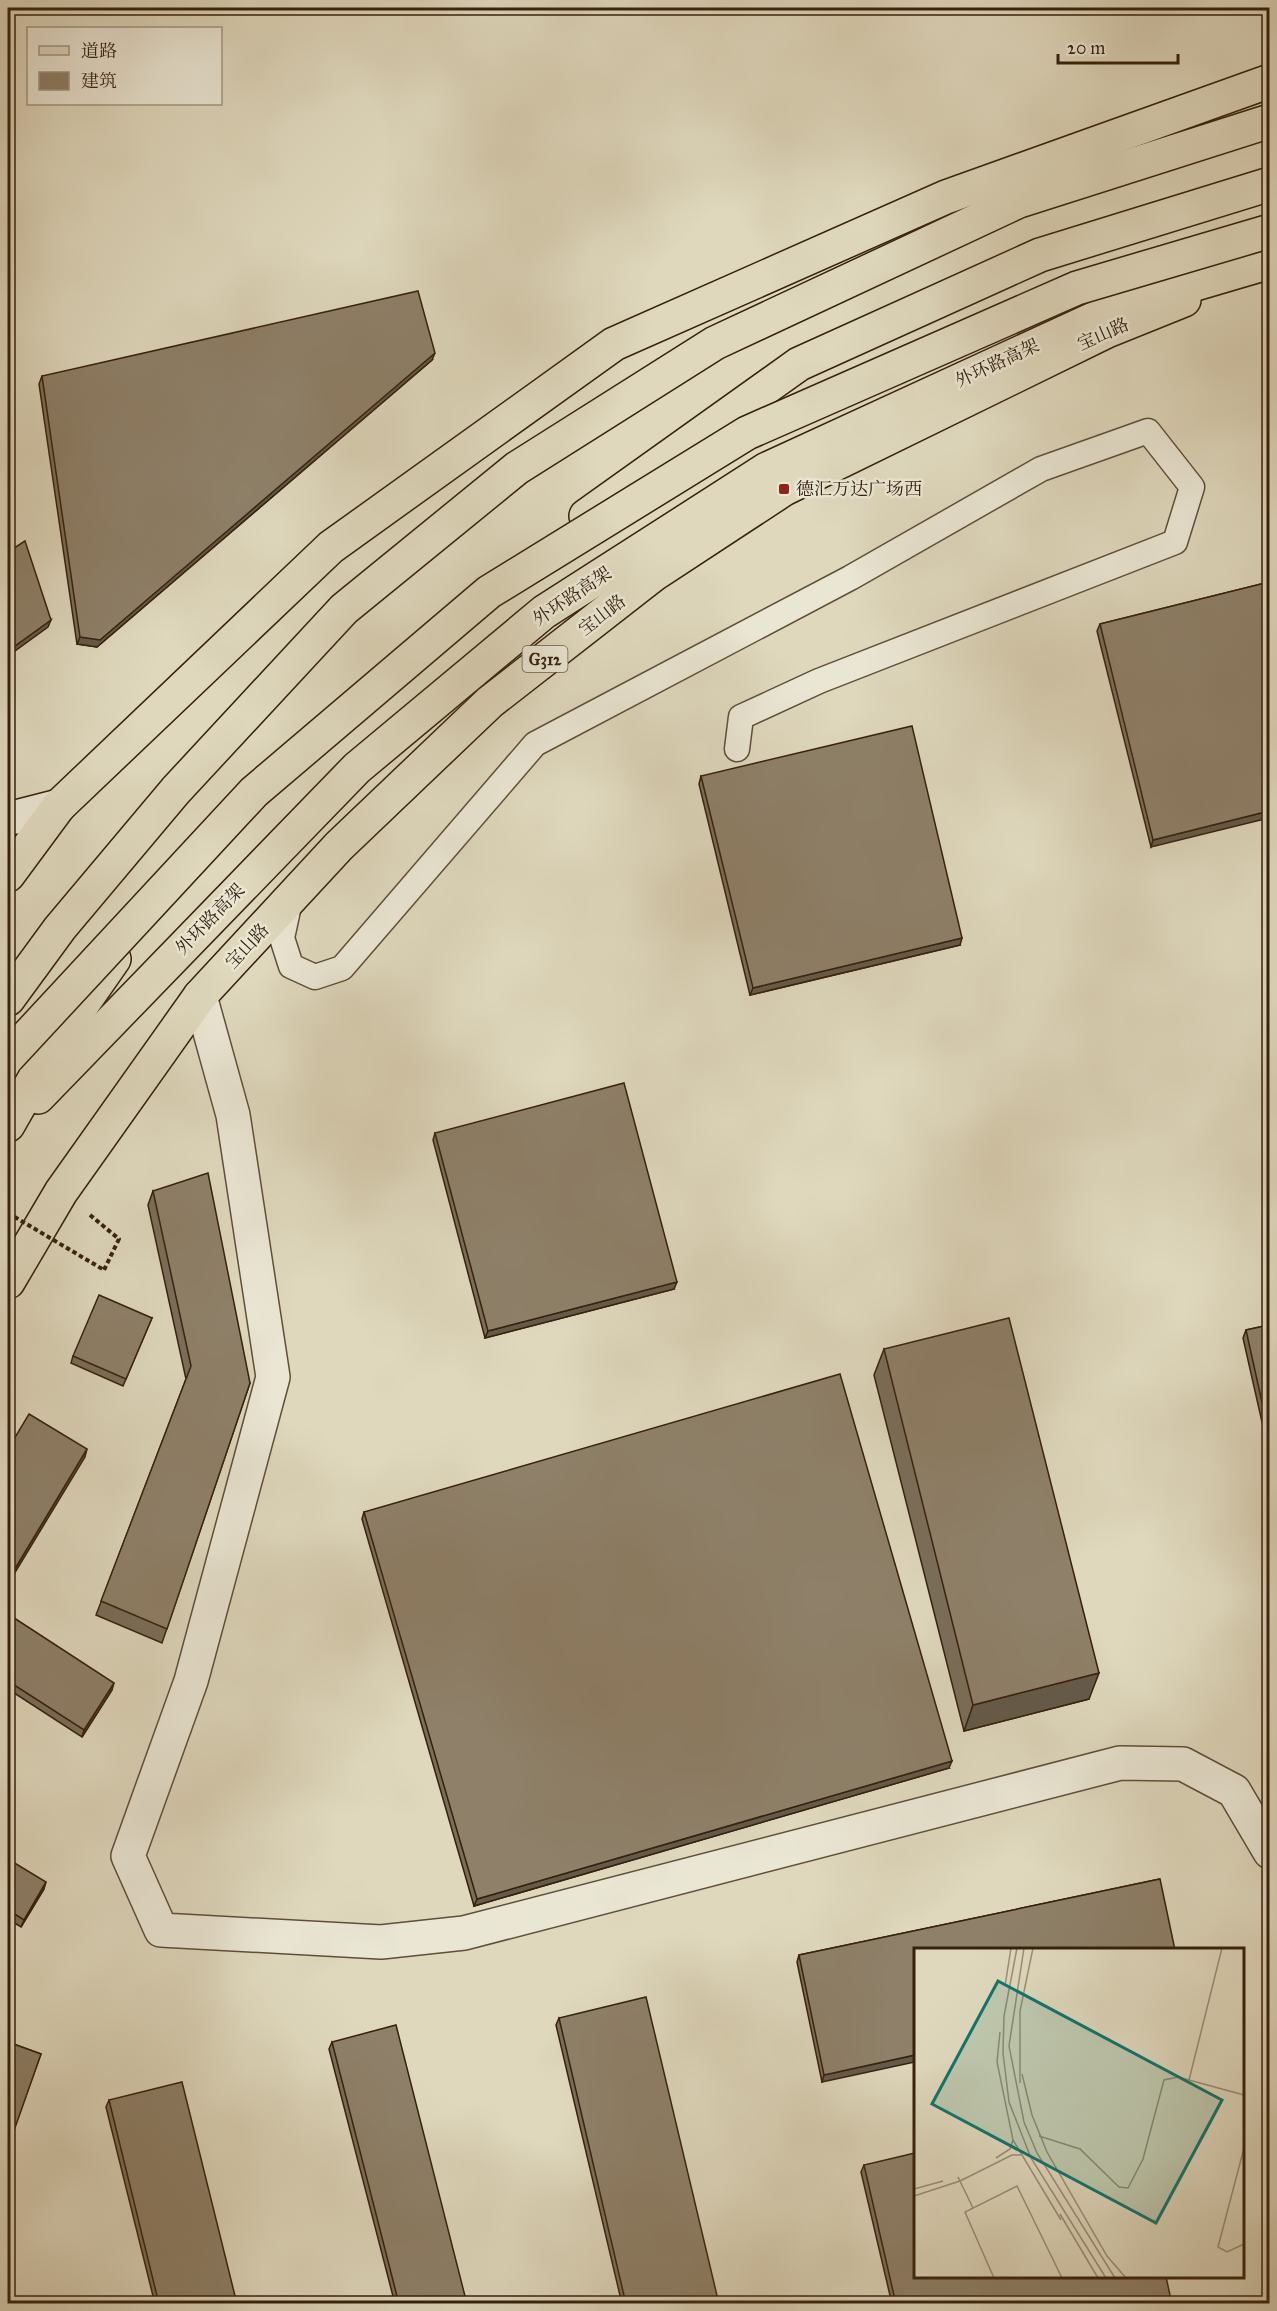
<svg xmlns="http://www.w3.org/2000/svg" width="1277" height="2311" font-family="'IM FELL Great Primer','Noto Serif SC',serif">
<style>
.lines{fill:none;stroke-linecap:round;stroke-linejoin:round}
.service-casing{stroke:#604e3a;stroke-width:27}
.minor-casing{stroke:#604e3a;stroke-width:36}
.secondary-casing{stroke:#36200e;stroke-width:36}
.primary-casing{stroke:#36200e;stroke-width:36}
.trunk-casing{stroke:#36200e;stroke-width:36}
.path{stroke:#36200e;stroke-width:4;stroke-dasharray:4.5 3;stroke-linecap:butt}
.service{stroke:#eae6d4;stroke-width:24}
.minor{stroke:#eae6d4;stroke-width:33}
.secondary{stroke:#eae6d4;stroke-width:33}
.primary{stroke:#dfd8bd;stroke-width:33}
.trunk{stroke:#dfd8bd;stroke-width:33}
.trunk-bridge-casing{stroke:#36200e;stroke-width:36;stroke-linecap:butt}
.path-bridge{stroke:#36200e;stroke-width:4;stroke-dasharray:4.5 3;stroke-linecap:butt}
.trunk-bridge{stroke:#dfd8bd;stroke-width:33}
.wall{fill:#7a6e5a;stroke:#36200e;stroke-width:1.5}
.shaded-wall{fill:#635a4a;stroke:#36200e;stroke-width:1.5}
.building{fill:#8e8069;stroke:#36200e;stroke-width:1.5}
.poi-dot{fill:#8f2418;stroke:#eae6d4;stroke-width:2}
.labels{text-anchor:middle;stroke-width:5;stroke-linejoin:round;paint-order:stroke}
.shield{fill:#eae6d4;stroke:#6c5b49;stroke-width:1.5}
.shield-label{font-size:16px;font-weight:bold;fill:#36200e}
.street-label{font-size:18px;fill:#36200e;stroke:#eae6d4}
.poi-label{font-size:18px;fill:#36200e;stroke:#eae6d4;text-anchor:start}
.inset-road{fill:none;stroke:#9b8e77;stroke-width:1.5}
.view{fill:#0f766e;fill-opacity:0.15;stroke:#0f766e;stroke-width:3}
.inset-edge{fill:none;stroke:#36200e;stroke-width:3}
</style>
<rect width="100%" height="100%" fill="#dfd8bd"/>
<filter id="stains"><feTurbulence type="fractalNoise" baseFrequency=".00333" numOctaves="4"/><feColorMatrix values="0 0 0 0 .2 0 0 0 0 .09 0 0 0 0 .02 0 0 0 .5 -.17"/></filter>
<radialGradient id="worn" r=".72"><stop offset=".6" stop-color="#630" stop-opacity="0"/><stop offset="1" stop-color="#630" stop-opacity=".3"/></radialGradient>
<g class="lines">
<g class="service-casing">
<path id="service" d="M290,901l-8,37 9,28 24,11 27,-9 193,-224 315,-166 191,-109 107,-38 44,56 -17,55 -356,139 -78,36 -4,32"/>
</g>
<g class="minor-casing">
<path id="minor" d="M200,996l33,119 40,262 -82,304 -63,175 33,74 220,12 83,-9 656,-170 63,1 51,27 36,61"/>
</g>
<g class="secondary-casing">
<path id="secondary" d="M8,817h8l43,-11"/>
</g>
<g class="primary-casing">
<g id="primary">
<path d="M8,875l51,-69 272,-259 283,-203 332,-147 324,-116"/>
<path d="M8,1282l53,-90 139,-196 139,-150 151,-144 163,-127 131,-86 323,-158 77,-31"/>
</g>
</g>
<g class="trunk-casing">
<g id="trunk">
<path d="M586,516l213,-152 241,-109 230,-71"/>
<path d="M8,999l52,-71 116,-138 168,-181 173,-141 198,-125 304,-142 251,-80"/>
<path d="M38,1097l319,-329 187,-156 223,-143 357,-164 146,-43"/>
<path d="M8,1125l44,-77 62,-89"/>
</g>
</g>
<path class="path" d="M90,1215l29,24 -15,31"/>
<use href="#service" class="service"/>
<use href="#minor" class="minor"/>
<use href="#secondary" class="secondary"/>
<use href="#primary" class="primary"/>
<use href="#trunk" class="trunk"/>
<g class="trunk-bridge-casing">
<path id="trunk-bridge" d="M8,1057l246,-265 235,-200 258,-159 330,-145 193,-57"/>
</g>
<path class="path-bridge" d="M8,1213l96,57"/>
<use href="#trunk-bridge" class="trunk-bridge"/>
</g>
<g class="wall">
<path d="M432,360l-335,287 -20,-3 -38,-260 3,-8z"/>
<path d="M1269,582l-118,265 -54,-216 3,-7z"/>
<path d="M701,776l259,169 -210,50 -51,-211z"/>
<path d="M435,1133l239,156 -189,49 -52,-198z"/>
<path d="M153,1191l97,192 -88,260 -66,-28 90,-236 -38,-174z"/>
<path d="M152,1318l-29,68 -52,-23 2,-7z"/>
<path d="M1269,1325v128l-26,-115 3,-8z"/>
<path d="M884,1349l205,350 -125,32 -90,-356z"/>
<path d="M364,1512l585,256 -475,138 -112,-387z"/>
<path d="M8,1614l104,76 -30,47 -74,-48z"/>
<path d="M8,1859l36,30 -23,38 -13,-8z"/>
<path d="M1160,1879l-338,203 -25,-120 2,-7z"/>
<path d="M559,2018l160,286h-97l-66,-279z"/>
<path d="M8,2042l33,12 -33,92z"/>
<path d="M332,2042l135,262h-72l-66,-255z"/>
<path d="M109,2100l128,204h-82l-49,-197z"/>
<path d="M864,2165l308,139h-280l-31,-132z"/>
</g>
<g class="shaded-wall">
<path d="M435,353l-3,7 -335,287 -20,-3 3,-7z"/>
<path d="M51,620l-3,7 -40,29v-5z"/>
<path d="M1269,811v7l-118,29 2,-7z"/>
<path d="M962,938l-2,7 -210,50 3,-7z"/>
<path d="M677,1282l-3,7 -189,49 3,-7z"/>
<path d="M87,1449l-2,8 -77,127 2,-7z"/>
<path d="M1099,1673l-10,26 -125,32 9,-26z"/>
<path d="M114,1683l-2,7 -30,47 2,-7z"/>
<path d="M952,1761l-3,7 -475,138 3,-7z"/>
<path d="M46,1882l-2,7 -23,38 3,-7z"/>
<path d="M915,2055v7l-93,20 2,-7z"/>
</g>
<g class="building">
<path d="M418,291l17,62 -335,287 -20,-3 -38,-261z"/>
<path d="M25,541l26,79 -43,31v-99z"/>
<path d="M1269,582v229l-116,29 -53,-216z"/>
<path d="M912,726l50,212 -209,50 -52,-212z"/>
<path d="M624,1083l53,199 -189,49 -53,-198z"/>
<path d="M208,1173l42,210 -83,246 -66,-28 90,-235 -38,-175z"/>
<path d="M99,1295l53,23 -26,61 -53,-23z"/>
<path d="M1009,1318l90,355 -126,32 -89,-356z"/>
<path d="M1269,1325v109l-23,-104z"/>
<path d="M840,1374l112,387 -475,138 -113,-387z"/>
<path d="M29,1414l58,35 -77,128 -2,-1v-127z"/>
<path d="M8,1614l106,69 -30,47 -76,-49z"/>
<path d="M8,1859l38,23 -22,38 -16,-10z"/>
<path d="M1160,1879l15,71h-260v105l-91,20 -25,-120z"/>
<path d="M646,1997l73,307h-93l-67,-286z"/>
<path d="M396,2025l71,279h-68l-67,-262z"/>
<path d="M8,2042l33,12 -30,85 -3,-1z"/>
<path d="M182,2082l55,222h-78l-50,-204z"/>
<path d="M915,2153v124h251l6,27h-276l-32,-139z"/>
</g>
<rect class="poi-dot" x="778" y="483" width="12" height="12" rx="3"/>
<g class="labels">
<rect class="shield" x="522.5" y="646" width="45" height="26" rx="4.5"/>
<g class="shield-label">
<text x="545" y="665">G312</text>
</g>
<g class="street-label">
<text transform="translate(1103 334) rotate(-24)" y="6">宝山路</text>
<text transform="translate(997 363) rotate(-25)" y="6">外环路高架</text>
<text transform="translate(572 596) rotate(-34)" y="6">外环路高架</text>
<text transform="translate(602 615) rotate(-38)" y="6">宝山路</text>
<text transform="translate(210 919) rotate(-46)" y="6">外环路高架</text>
<text transform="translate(247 946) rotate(-47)" y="6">宝山路</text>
</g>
<g class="poi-label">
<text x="796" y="495">德汇万达广场西</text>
</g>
</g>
<g transform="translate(914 1948)">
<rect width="330" height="330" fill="#dfd8bd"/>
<path class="inset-road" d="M103,0l-13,68 -1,37 6,49 22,56 75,120M110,0l-15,98 15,76 13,31 78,125M91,38l6,-38M86,84l-3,30 16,78 48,80M108,126l10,41 15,37 60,104 19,22M275,132l33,-132M106,135v-72l13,-63M125,188l41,13 39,38 9,1 15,-29 21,-79 14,-3 66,18M330,200l-26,99 9,5 17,-8M82,210l14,-9 3,-9M44,229l15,31M0,241l29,-8M0,248l46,-15 52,-26h9M146,266l38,64M80,330l-29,-66 52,-26 45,92"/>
<path class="view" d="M84,33l224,119 -66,123 -224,-119z"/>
<rect width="330" height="330" class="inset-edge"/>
</g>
<rect width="1277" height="2311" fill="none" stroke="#dfd8bd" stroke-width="30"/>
<rect x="9" y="9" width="1259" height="2293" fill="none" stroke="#36200e" stroke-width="3"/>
<rect x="15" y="15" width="1247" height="2281" fill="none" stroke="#36200e" stroke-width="1.5"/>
<rect x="27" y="27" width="195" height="78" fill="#eae6d4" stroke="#a29785" stroke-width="1.5"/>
<rect x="39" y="46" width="30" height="9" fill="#dfd8bd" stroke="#a29785" stroke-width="1.5"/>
<text x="81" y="57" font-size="18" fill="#36200e">道路</text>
<rect x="39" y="72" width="30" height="18" fill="#8e8069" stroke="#a29785" stroke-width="1.5"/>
<text x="81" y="87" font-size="18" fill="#36200e">建筑</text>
<path d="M1058 54v9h120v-9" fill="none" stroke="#36200e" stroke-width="3"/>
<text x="1067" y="54" font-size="18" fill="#36200e" stroke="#eae6d4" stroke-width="4.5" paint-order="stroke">20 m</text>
<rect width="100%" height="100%" filter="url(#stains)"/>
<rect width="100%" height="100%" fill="url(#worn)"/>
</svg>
